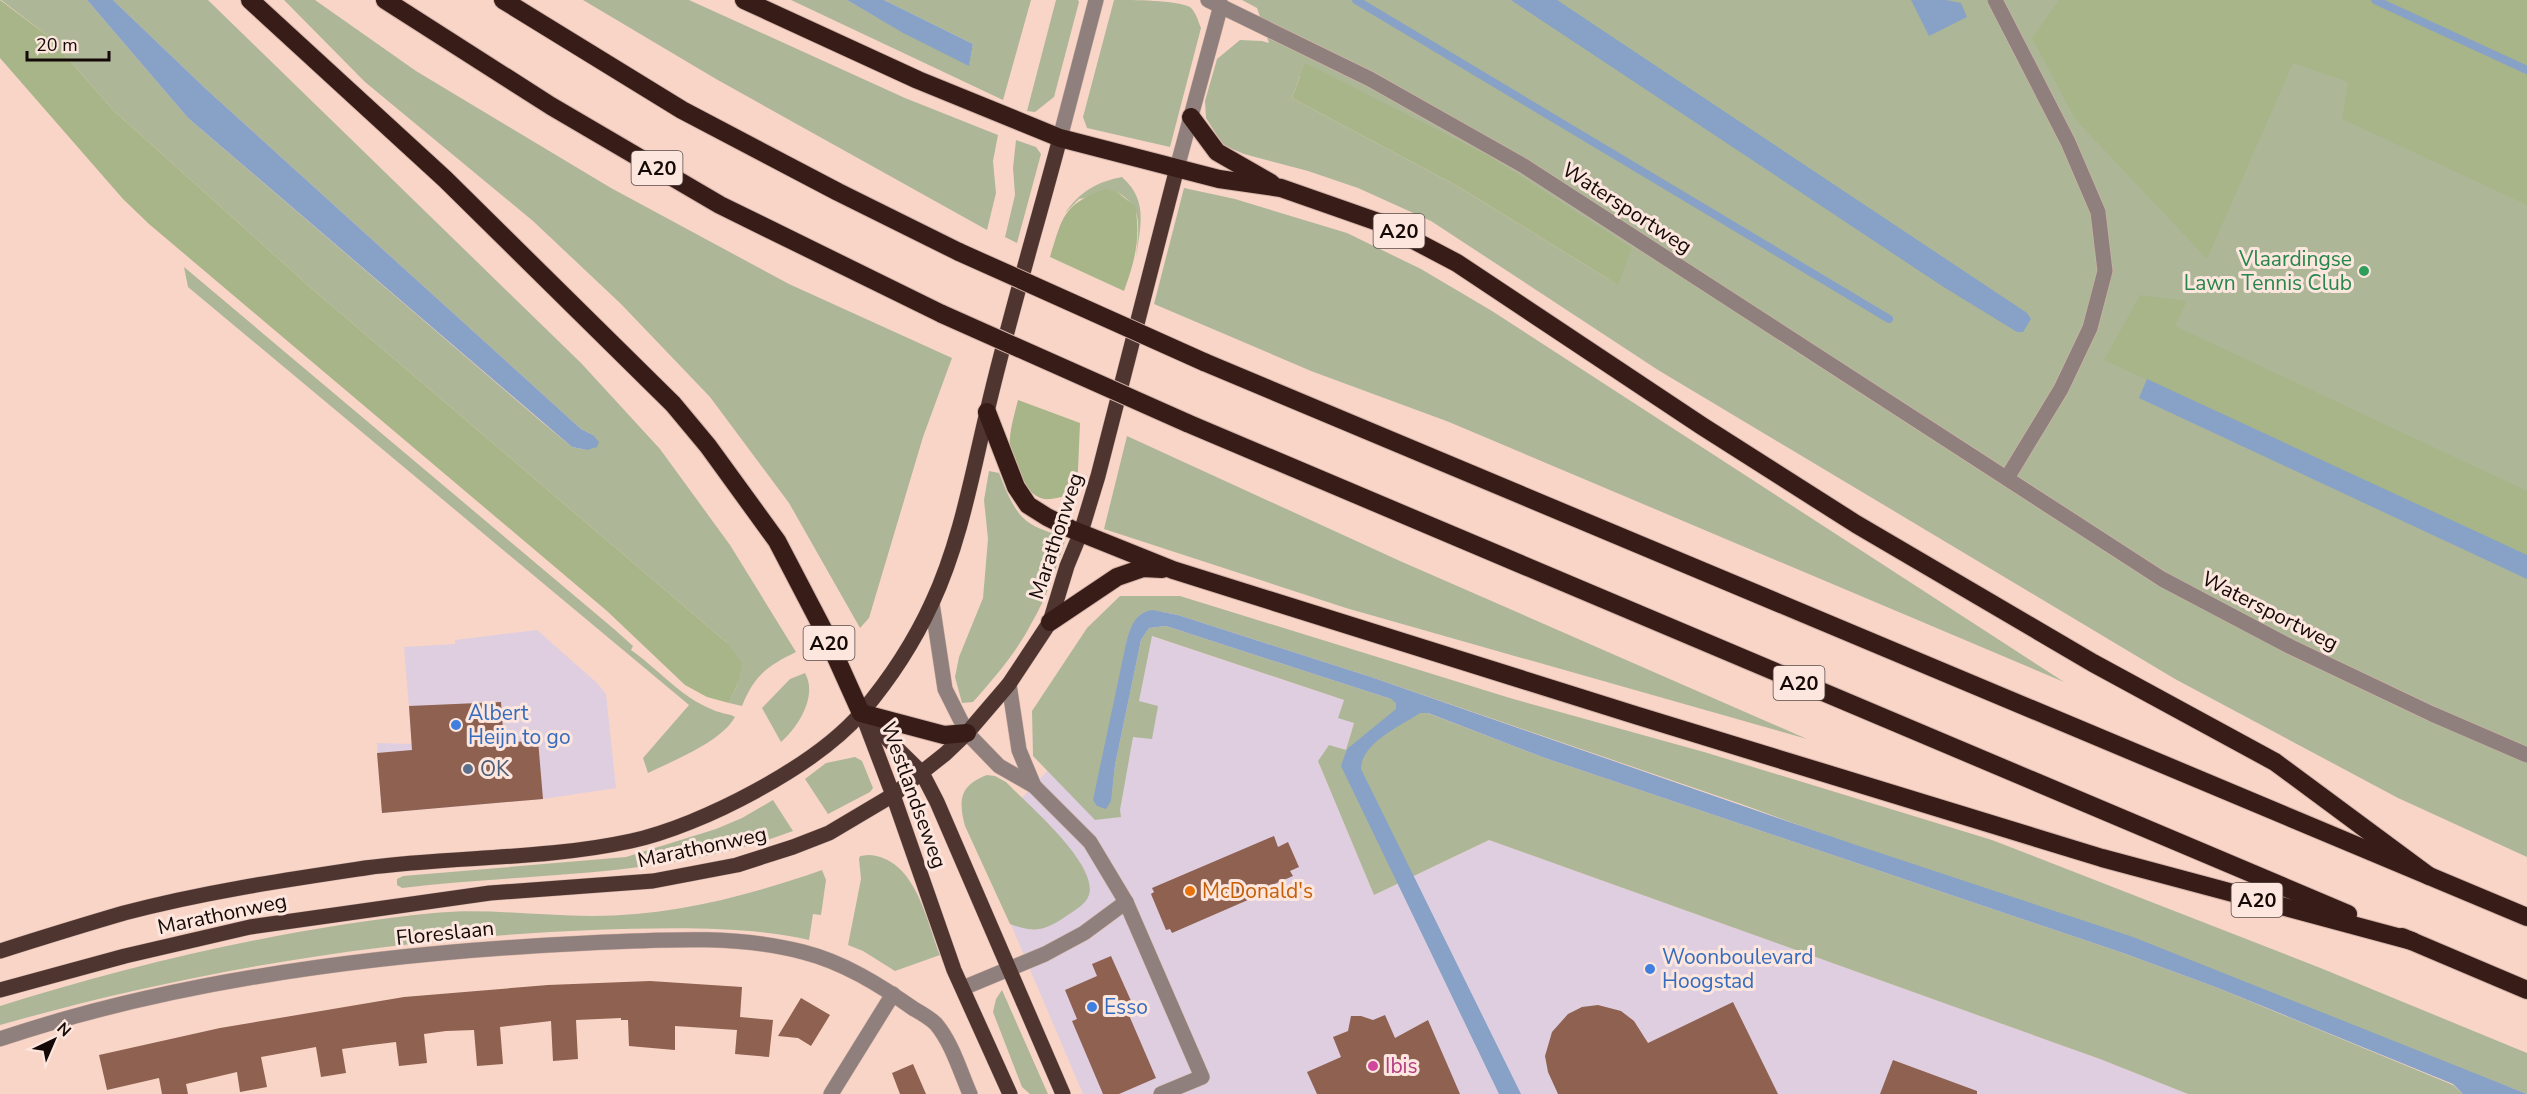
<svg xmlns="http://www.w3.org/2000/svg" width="2527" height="1094" font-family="'Nunito Sans',sans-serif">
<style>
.commercial{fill:#dfcedf}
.green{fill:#adb798;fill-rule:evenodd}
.forest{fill:#a7b588}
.water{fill:#87a1c7}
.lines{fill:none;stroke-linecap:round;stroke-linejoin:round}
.stream{stroke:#87a1c7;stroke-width:8}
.building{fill:#8e6151}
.minor-casing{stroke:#d4b4a9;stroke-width:16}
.major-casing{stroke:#d4b4a9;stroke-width:16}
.highway-casing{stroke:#d4b4a9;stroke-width:20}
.minor{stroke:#90807d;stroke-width:15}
.major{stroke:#4f3530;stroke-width:15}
.highway{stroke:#381c17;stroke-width:18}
.highway-bridge-casing{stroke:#d4b4a9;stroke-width:20;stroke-linecap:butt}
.highway-bridge{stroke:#381c17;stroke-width:18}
.leisure-dot{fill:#2e9e5b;stroke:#fce6de;stroke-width:2}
.shop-dot{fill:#3f7fe0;stroke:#fce6de;stroke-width:2}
.service-dot{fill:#5c6f8a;stroke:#fce6de;stroke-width:2}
.food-dot{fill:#e8710a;stroke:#fce6de;stroke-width:2}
.hotel-dot{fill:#d1479c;stroke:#fce6de;stroke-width:2}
.labels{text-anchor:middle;stroke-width:6;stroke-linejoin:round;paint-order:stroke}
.shield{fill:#fce6de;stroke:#5a4b47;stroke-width:1.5}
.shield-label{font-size:20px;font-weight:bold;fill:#140906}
.street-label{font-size:21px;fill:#140906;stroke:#fce6de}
.leisure-label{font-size:21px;fill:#27864d;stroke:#fce6de;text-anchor:end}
.shop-label{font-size:21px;fill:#366cbe;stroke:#fce6de;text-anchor:start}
.service-label{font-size:21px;fill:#4e5e75;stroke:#fce6de;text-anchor:start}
.food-label{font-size:21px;fill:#c56008;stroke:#fce6de;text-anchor:start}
.hotel-label{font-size:21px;fill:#b23c85;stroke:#fce6de;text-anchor:start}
</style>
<rect width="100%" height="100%" fill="#f9d5c8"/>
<g class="commercial">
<path d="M537,630l60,53 9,11 10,94 -73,11 -161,14 -5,-70 35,1 -8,-97 51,-3v-4z"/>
<path d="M1151,636l193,64 10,22 -8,28 -28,11 56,134 115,-55 611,219 88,35h-1105l-106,-249 76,-80z"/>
</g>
<g class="green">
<path d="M1,0h86l101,118 355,305 29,24 15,3 6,-15 -12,-6 -376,-341 -92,-88h95l373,363 79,86 70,96 66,107c-29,14 -42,24 -54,54l-13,-3 9,-20 -12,-41 -415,-354 -197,-177 -66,-75z"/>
<path d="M284,0h31l101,71 195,117 178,96 163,74 -29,79 -54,181 -9,10 -71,-125 -79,-106 -89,-93 -88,-83 -168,-139z"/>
<path d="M583,0h106l216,98 93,37 -5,26 3,32 -9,37 -271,-151z"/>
<path d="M791,0h56l57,33 65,32 4,-21 -89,-44h147l-28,100z"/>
<path d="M1056,0h22l1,2 -25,95 -19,15 -8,-1z"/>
<path d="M1114,0c19,0 62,0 76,7 6,5 8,14 11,21l-31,119 -83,-19 -4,-11z"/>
<path d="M1242,0h1285v857l-129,-59 -223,-119 -517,-309 -227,-149 -73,-33 -50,-17 -64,-17 -21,-9 -17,-27 -1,-17 12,-42 23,-19 22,1 7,2 -12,-35zM1300,76l318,209 -159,-98 -167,-89z"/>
<path d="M1016,140l20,7 5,7 -24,89 -12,-6 10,-42 -2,-27z"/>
<path d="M1122,177c27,24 18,49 14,81 2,-29 9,-50 -19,-66l-38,7 -14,14c15,-21 31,-31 57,-36z"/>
<path d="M1184,188l51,11 112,34 74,36 71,42 572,371 -615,-260 -138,-51 -157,-67z"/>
<path d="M184,267l430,362 19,17 -2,4c34,24 57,57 100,65l4,2c-15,26 -61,43 -87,56l-5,-15 46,-53 -501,-418z"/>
<path d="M1127,436l273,125 407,178 -461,-131 -242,-79z"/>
<path d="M989,471l10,2c7,17 15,41 32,51 10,6 24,10 35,14 -10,30 -19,59 -35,86 -15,29 -37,54 -58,78l-11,1 -7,-26 4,-20 24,-59 5,-59 -4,-39z"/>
<path d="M1120,596h60l330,102 194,54 288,88 331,129 204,84v41l-106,-41 -677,-248 -373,-128 -193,-62c-31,-6 -39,-9 -51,24l-16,162 4,-36 26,-125 8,-12 17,-2 225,73 154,59 581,196 92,34 235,97 10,9h-275l-88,-35 -611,-219 -115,55 -56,-134 11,-16 17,5 8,-27 -16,-5 6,-18 -192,-64 -13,65 19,5 -6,33 -19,-2 -13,73 1,7 -26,3 -62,-64 -1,-45 55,-83z"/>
<path d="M805,673c13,23 -7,54 -24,69l-19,-34 28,-29z"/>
<path d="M855,757l7,4 11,27 -3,4 -42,22 -23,-35 21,-16z"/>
<path d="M987,775l8,1 11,6c20,21 93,82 83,113 -3,10 -16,16 -24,22 -21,14 -31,16 -55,7l-45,-98c-7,-26 -5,-41 22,-51z"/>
<path d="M773,800l20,31c-126,48 -259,41 -391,57l-5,-3v-6l6,-3 223,-19 90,-28 26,-11z"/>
<path d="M868,855c47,2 58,64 72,100l-45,16 -32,-20 -15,-6 13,-66 -2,-20 1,-3z"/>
<path d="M822,870l4,10 -5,35 -8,-1 -4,26c-65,-15 -149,-12 -216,-10 -201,8 -400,40 -593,95v-19c136,-43 292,-79 434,-93 53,-5 105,3 158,3 79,0 156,-20 230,-46z"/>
<path d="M1002,990l46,104h-18l-8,-7 -29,-75 3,-13z"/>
</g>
<g class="forest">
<path d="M0,0l48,36 66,75 197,177 415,354 16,21 -4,20 -9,20 -22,-6 -22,-12 -78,-74 -458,-387 -26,-25 -123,-141z"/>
<path d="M2059,0h468v205l-185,-86 6,-37 -55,-19 -86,196 -132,-140 -43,-81z"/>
<path d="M1305,63l184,93 143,92 -14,37 -159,-98 -167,-89z"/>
<path d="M1105,189l12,3 18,14c6,31 0,55 -11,85l-74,-34c13,-40 12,-52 55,-68z"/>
<path d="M2140,295l47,6 -12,25 352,165v64l-423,-195z"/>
<path d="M1018,400l62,23 -3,70c-10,2 -23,7 -33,6 -17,-3 -32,-31 -34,-47 -2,-17 4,-36 8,-52z"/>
</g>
<g class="water">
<path d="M87,0h26l92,88 376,341 12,6 6,7 -2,5 -10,3 -15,-3 -384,-329z"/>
<path d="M847,0h37l89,44 -4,22 -66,-33z"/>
<path d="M1511,0h46l470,313 4,6 -8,13h-6l-75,-46z"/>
<path d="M1911,0h35l15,3 6,14 -38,19z"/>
<path d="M2147,379l380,176v24l-388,-181z"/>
<path d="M1152,610l26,5 193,62 482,167 280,93 394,157h-64l-10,-10 -235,-96 -92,-34 -581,-196 -117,-45h-8c-19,13 -59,30 -59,56l160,325h-22l-158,-328 6,-17 49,-40v-6l-5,-4 -225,-73 -17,2 -8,12 -26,125 -4,36 -5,8 -9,-3 -4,-6 34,-161c5,-15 9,-26 25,-29z"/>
</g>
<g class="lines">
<g class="stream">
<path d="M1356,0l533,319"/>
<path d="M2375,0l152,70"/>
</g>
</g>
<g class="building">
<path d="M501,702l3,41 34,-3 5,59 -161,14 -5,-60 35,-3 -3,-44z"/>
<path d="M1274,836l4,11 10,-5 11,25 -9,4 3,5 -21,9 1,4 -101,44 -2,-4 -4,1 -15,-36 3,-2 -2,-4z"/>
<path d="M1111,956l21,47 -7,3 31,72 -37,16h-16l-31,-73 5,-2 -12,-29 32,-14 -5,-12z"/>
<path d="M650,981l92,6 -2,30 33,3 -4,37 -34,-3 2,-24 -62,-4v24l-46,-4 -1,-26h-7v-2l-45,2 2,39 -25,2 -2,-40 -51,6 3,37 -26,2 -3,-36 -28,1 -22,3 3,29 -28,3 -3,-24 -25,3 -29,4 4,24 -25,4 -5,-30 -55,10 6,30 -27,5 -3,-20 -51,12 2,10h-26l-3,-16 -52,12 -8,-35 121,-27 184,-31 144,-12z"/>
<path d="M801,998l29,17 -19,31 -13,-8 -20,-2z"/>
<path d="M1733,1002l45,92h-220l-10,-22 -3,-16 7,-24 16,-18 14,-7 16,-2 23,6 13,10 14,22z"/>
<path d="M1385,1015l10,23 33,-18 32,74h-143l-10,-22 34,-15 -8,-20 15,-6 3,-15h10l12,4z"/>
<path d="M1893,1060l84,31v3h-97z"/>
<path d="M913,1064l13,30h-26l-8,-21z"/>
</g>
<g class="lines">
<g class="minor-casing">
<g id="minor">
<path d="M1208,0l162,79 154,87 638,413 129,68 141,67 95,41"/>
<path d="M1995,0l73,142 30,70 7,59 -15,57 -29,61 -54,89"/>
<path d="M1060,138l36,-138"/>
<path d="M1177,168l44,-163"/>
<path d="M932,603l13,86 22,44 32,33 35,20 56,56 36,60 76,175 -41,17"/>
<path d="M1009,684l10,66 15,36"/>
<path d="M963,988l82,-34 39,-21 42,-31"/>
<path d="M0,1039c184,-62 395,-87 588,-96 69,-3 148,-9 215,9 40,10 77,33 111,57 7,4 16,9 22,15 16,19 24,47 34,70"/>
<path d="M831,1094l62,-100"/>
</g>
</g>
<g class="major-casing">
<g id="major">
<path d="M861,713l61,60 15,29 126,292"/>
<path d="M863,716l30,79 61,175 56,124"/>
<path d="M0,951c41,-13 83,-26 124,-38 79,-21 161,-33 241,-45 88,-12 179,-8 266,-27 70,-15 185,-75 231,-129 27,-32 53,-72 70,-109 28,-60 40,-128 55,-191 21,-91 49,-183 73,-274"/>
<path d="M0,990l125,-34 125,-29 240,-34 163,-12 84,-16 56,-18 36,-14 64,-38 52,-41 22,-21 42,-49 41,-62 17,-56 14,-34 17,-56 79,-308"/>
</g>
</g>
<g class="highway-casing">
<g id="highway">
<path d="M250,0l195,179 228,225 35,42 69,95 48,92 36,80 83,22 23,-2"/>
<path d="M385,0l166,106 169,99 222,109"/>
<path d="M503,0l179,110 156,82 121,60"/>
<path d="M744,0l174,80 142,58 159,41 62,9 100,35 76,40 245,163 154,98 237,139 182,99 154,114"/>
<path d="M1191,117l26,35 54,31"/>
<path d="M1204,362l1323,555"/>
<path d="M987,412l29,75 12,18 19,12 24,12 102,41 462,145 467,143 310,83"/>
<path d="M1187,423l1161,491"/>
<path d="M1050,622l67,-45 26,-9 19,1"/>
<path d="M2402,937l125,53"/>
</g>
</g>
<use href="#minor" class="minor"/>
<use href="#major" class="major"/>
<use href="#highway" class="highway"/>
<g class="highway-bridge-casing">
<g id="highway-bridge">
<path d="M959,252l245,110"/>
<path d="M942,314l245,109"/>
</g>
</g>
<use href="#highway-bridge" class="highway-bridge"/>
</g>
<circle class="leisure-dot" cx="2364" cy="271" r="6"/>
<g class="shop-dot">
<circle cx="456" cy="725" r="6"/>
<circle cx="1650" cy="969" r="6"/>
<circle cx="1092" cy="1007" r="6"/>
</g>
<circle class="service-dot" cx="468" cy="769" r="6"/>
<circle class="food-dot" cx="1190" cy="891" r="6"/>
<circle class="hotel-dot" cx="1373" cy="1066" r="6"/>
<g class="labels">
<g class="shield">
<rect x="631.5" y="151" width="51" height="34" rx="4.5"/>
<rect x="1373.5" y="214" width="51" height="34" rx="4.5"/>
<rect x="803.5" y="626" width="51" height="34" rx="4.5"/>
<rect x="1773.5" y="666" width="51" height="34" rx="4.5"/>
<rect x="2231.5" y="883" width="51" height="34" rx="4.5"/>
</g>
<g class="shield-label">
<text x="657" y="175">A20</text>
<text x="1399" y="238">A20</text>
<text x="829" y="650">A20</text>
<text x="1799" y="690">A20</text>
<text x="2257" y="907">A20</text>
</g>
<g class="street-label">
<text transform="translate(1627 208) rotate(33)" y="7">Watersportweg</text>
<text transform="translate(1056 536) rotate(-72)" y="7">Marathonweg</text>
<text transform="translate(2270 611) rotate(27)" y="7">Watersportweg</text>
<text transform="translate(914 795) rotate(70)" y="7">Westlandseweg</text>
<text transform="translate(702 847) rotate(-12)" y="7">Marathonweg</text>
<text transform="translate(222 914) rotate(-12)" y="7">Marathonweg</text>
<text transform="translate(445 933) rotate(-6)" y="7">Floreslaan</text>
</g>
<g class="leisure-label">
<text x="2352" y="266">Vlaardingse<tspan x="2352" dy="24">Lawn Tennis Club</tspan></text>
</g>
<g class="shop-label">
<text x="468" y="720">Albert<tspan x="468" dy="24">Heijn to go</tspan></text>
<text x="1662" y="964">Woonboulevard<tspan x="1662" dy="24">Hoogstad</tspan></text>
<text x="1104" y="1014">Esso</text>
</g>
<g class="service-label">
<text x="480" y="776">OK</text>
</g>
<g class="food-label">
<text x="1202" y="898">McDonald's</text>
</g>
<g class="hotel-label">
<text x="1385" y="1073">Ibis</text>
</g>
</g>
<g transform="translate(54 1040) rotate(44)" stroke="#fce6de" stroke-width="4.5" paint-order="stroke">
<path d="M0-4.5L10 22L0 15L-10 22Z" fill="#140906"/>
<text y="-9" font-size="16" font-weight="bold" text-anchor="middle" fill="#140906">N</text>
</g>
<path d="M27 51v9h82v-9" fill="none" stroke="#140906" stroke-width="3"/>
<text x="36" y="51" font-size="18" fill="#140906" stroke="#fce6de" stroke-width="4.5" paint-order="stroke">20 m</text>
</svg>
